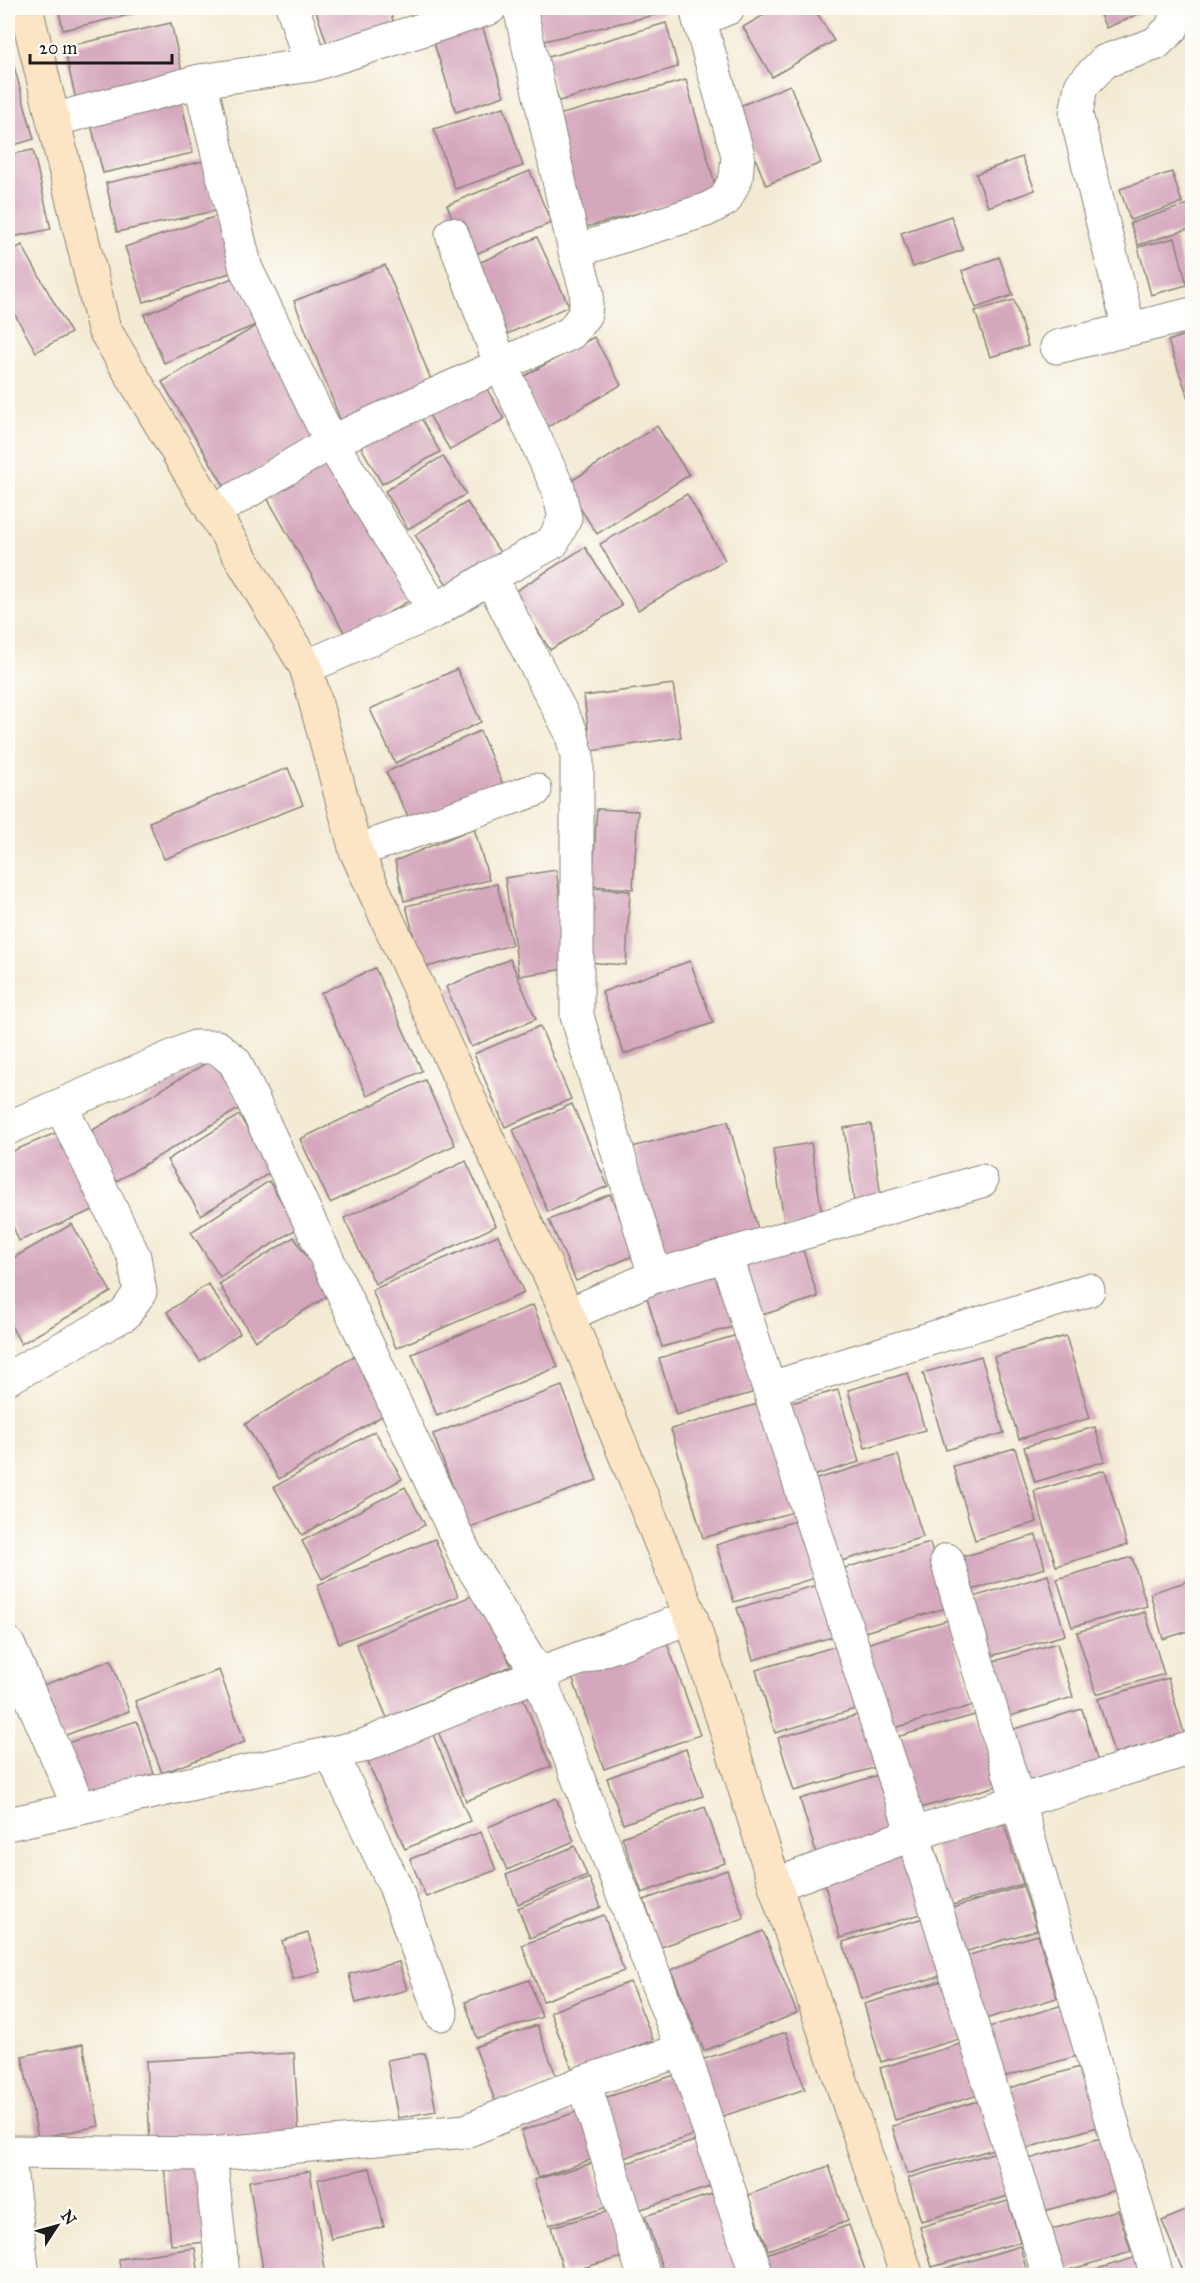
<svg xmlns="http://www.w3.org/2000/svg" width="1200" height="2283" font-family="'IM FELL Great Primer',serif">
<style>
.building{fill:#d5a7bd}
.lines{fill:none;stroke-linecap:round;stroke-linejoin:round}
.street-casing{stroke:#888378;stroke-width:35}
.secondary-casing{stroke:#888378;stroke-width:35}
.street{stroke:#fff;stroke-width:33}
.secondary{stroke:#fce5c4;stroke-width:33}
</style>
<rect width="100%" height="100%" fill="#fdfcf7"/>
<filter id="ink" filterUnits="userSpaceOnUse"><feTurbulence type="fractalNoise" baseFrequency=".0167" numOctaves="2"/><feDisplacementMap in="SourceGraphic" scale="12" xChannelSelector="R" yChannelSelector="G"/><feConvolveMatrix kernelMatrix="1 2 1 2 8 2 1 2 1" color-interpolation-filters="sRGB"/></filter>
<filter id="wash" filterUnits="userSpaceOnUse"><feTurbulence type="fractalNoise" baseFrequency=".008" numOctaves="4" result="noise"/><feDisplacementMap in="SourceGraphic" scale="24" xChannelSelector="R" yChannelSelector="G"/><feGaussianBlur stdDeviation="1.35" result="paint"/><feColorMatrix in="noise" values="0 0 0 0 0 0 0 0 0 0 0 0 0 0 0 0 0 1.4 0 .05"/><feComposite in="paint" operator="in"/></filter>
<g filter="url(#wash)">
<rect width="100%" height="100%" fill="#f3ead3"/>
<g id="blocks">
<g class="building">
<path d="M58,8h101l-96,22z"/>
<path d="M315,8h74l6,19 -67,20z"/>
<path d="M536,8h125l2,5 -119,28z"/>
<path d="M776,8h38l20,33 -62,36 -29,-50z"/>
<path d="M1097,8h55l-46,20z"/>
<path d="M171,23l13,58 -107,24 -13,-58z"/>
<path d="M666,23l12,44 -119,34 -14,-43z"/>
<path d="M482,25l22,71 -48,16 -23,-72z"/>
<path d="M8,48h1l25,91 -26,8z"/>
<path d="M686,80l31,112 -135,36 -31,-111z"/>
<path d="M790,85l31,78 -55,22 -31,-77z"/>
<path d="M180,96l13,57 -90,20 -14,-57z"/>
<path d="M504,107l19,59 -68,23 -21,-60z"/>
<path d="M33,150l18,79 -43,9v-83z"/>
<path d="M1022,157l13,33 -47,17 -12,-33z"/>
<path d="M204,161l11,50 -98,21 -11,-49z"/>
<path d="M530,171l21,52 -83,34 -21,-52z"/>
<path d="M1172,172l10,31 -52,17 -10,-31z"/>
<path d="M1192,203v25l-54,17 -8,-22z"/>
<path d="M217,216l19,55 -92,31 -19,-55z"/>
<path d="M951,216l12,34 -50,17 -12,-34z"/>
<path d="M537,237l32,69 -66,30 -31,-70z"/>
<path d="M1175,238l12,47 -36,10 -13,-48z"/>
<path d="M22,245l49,88 -35,19 -28,-50v-49z"/>
<path d="M999,257l14,38 -37,13 -14,-37z"/>
<path d="M385,265l49,122 -92,37 -48,-123z"/>
<path d="M237,276l21,48 -94,39 -20,-48z"/>
<path d="M1014,300l14,46 -38,11 -15,-46z"/>
<path d="M256,326l64,107 -94,56 -64,-107z"/>
<path d="M1192,332v76l-24,-67z"/>
<path d="M594,337l27,48 -75,43 -27,-49z"/>
<path d="M484,384l20,35 -54,31 -21,-35z"/>
<path d="M419,414l21,38 -58,32 -21,-37z"/>
<path d="M657,426l32,49 -92,59 -32,-49z"/>
<path d="M327,452l85,147 -65,38 -85,-148z"/>
<path d="M443,456l23,38 -58,35 -23,-38z"/>
<path d="M687,494l38,66 -87,50 -38,-66z"/>
<path d="M467,502l36,55 -52,34 -36,-56z"/>
<path d="M585,547l37,59 -72,44 -36,-58z"/>
<path d="M457,669l24,53 -86,41 -25,-54z"/>
<path d="M673,684l8,53 -90,14 -7,-55z"/>
<path d="M480,731l23,54 -93,35 -24,-48z"/>
<path d="M288,768l15,37 -139,54 -15,-37z"/>
<path d="M597,809l41,2 -5,78 -41,-3z"/>
<path d="M474,828l15,52 -85,21 -9,-40z"/>
<path d="M556,870l15,98 -52,8 -14,-98z"/>
<path d="M497,884l15,61 -90,23 -16,-62z"/>
<path d="M591,888l39,3 -4,74 -39,-3z"/>
<path d="M510,959l26,60 -65,28 -25,-60z"/>
<path d="M690,961l23,62 -89,31 -22,-62z"/>
<path d="M375,968l47,103 -55,25 -46,-103z"/>
<path d="M540,1026l31,73 -66,28 -31,-73z"/>
<path d="M213,1059l29,48 -127,75 -29,-48z"/>
<path d="M425,1080l30,65 -125,58 -30,-64z"/>
<path d="M572,1104l36,82 -60,26 -35,-82z"/>
<path d="M239,1115l34,56 -72,44 -34,-55z"/>
<path d="M728,1121l33,119 -97,26 -32,-119z"/>
<path d="M871,1124l10,74 -27,4 -10,-74z"/>
<path d="M65,1129l33,79 -79,33 -11,-27v-61z"/>
<path d="M811,1143l12,78 -38,6 -12,-78z"/>
<path d="M466,1161l30,65 -121,58 -31,-66z"/>
<path d="M269,1181l29,47 -78,49 -29,-45z"/>
<path d="M610,1194l25,61 -59,26 -27,-61z"/>
<path d="M72,1224l39,68 -90,52 -13,-24v-59z"/>
<path d="M498,1235l26,58 -128,55 -24,-58z"/>
<path d="M294,1237l37,57 -76,47 -36,-57z"/>
<path d="M800,1241l18,56 -65,21 -19,-55z"/>
<path d="M719,1267l17,59 -74,21 -18,-59z"/>
<path d="M208,1284l32,49 -40,28 -33,-49z"/>
<path d="M533,1305l25,62 -121,49 -25,-62z"/>
<path d="M744,1333l18,57 -86,25 -17,-57z"/>
<path d="M1066,1336l24,82 -71,21 -25,-82z"/>
<path d="M356,1355l34,56 -111,68 -34,-55z"/>
<path d="M981,1356l23,77 -58,17 -23,-77z"/>
<path d="M908,1373l17,57 -60,18 -17,-58z"/>
<path d="M562,1386l35,94 -129,48 -35,-94z"/>
<path d="M838,1390l21,72 -53,16 -22,-73z"/>
<path d="M768,1401l32,109 -97,28 -32,-109z"/>
<path d="M1095,1427l10,34 -70,21 -11,-35z"/>
<path d="M375,1431l27,48 -100,56 -28,-48z"/>
<path d="M1015,1448l22,74 -62,18 -22,-74z"/>
<path d="M898,1455l25,82 -85,25 -25,-82z"/>
<path d="M1105,1470l22,75 -71,21 -22,-75z"/>
<path d="M405,1487l20,38 -103,54 -20,-38z"/>
<path d="M805,1518l17,58 -88,26 -18,-57z"/>
<path d="M1036,1535l9,33 -83,25 -10,-33z"/>
<path d="M435,1539l23,57 -119,47 -22,-58z"/>
<path d="M930,1543l19,64 -91,27 -20,-64z"/>
<path d="M1132,1557l15,49 -75,21 -15,-48z"/>
<path d="M1048,1575l17,60 -81,23 -18,-59z"/>
<path d="M1192,1580v50l-29,9 -13,-46z"/>
<path d="M824,1583l15,52 -86,25 -16,-52z"/>
<path d="M481,1592l30,74 -124,52 -31,-74z"/>
<path d="M1145,1612l19,62 -68,20 -19,-62z"/>
<path d="M948,1620l26,85 -83,24 -25,-85z"/>
<path d="M666,1640l34,95 -96,34 -33,-95z"/>
<path d="M1057,1643l16,54 -66,20 -16,-55z"/>
<path d="M843,1644l19,63 -87,26 -19,-63z"/>
<path d="M111,1660l18,51 -68,26 -20,-51z"/>
<path d="M219,1670l26,72 -83,31 -27,-72z"/>
<path d="M1168,1678l16,55 -70,21 -16,-55z"/>
<path d="M523,1698l28,69 -85,34 -28,-70z"/>
<path d="M1082,1709l18,60 -78,22 -18,-59z"/>
<path d="M868,1712l16,53 -90,26 -16,-53z"/>
<path d="M975,1715l22,71 -84,24 -20,-72z"/>
<path d="M137,1721l17,53 -70,22 -17,-53z"/>
<path d="M431,1730l39,91 -65,28 -39,-91z"/>
<path d="M686,1749l17,47 -80,28 -16,-46z"/>
<path d="M885,1773l17,58 -85,25 -17,-57z"/>
<path d="M556,1798l18,43 -67,29 -19,-43z"/>
<path d="M705,1807l20,56 -83,30 -20,-56z"/>
<path d="M1004,1824l19,60 -71,21 -18,-61z"/>
<path d="M481,1832l15,38 -70,27 -16,-38z"/>
<path d="M575,1846l12,29 -69,29 -12,-29z"/>
<path d="M910,1849l18,63 -88,26 -18,-63z"/>
<path d="M727,1870l17,48 -83,29 -17,-47z"/>
<path d="M589,1878l12,29 -71,31 -12,-30z"/>
<path d="M1023,1886l14,44 -73,22 -12,-44z"/>
<path d="M604,1915l20,56 -81,30 -21,-56z"/>
<path d="M930,1916l17,58 -86,25 -18,-57z"/>
<path d="M763,1931l34,82 -93,38 -33,-81z"/>
<path d="M308,1933l12,39 -27,7 -11,-38z"/>
<path d="M1038,1935l19,63 -72,21 -19,-63z"/>
<path d="M399,1962l8,28 -51,13 -7,-29z"/>
<path d="M949,1979l17,58 -85,25 -17,-58z"/>
<path d="M529,1980l13,37 -65,21 -12,-36z"/>
<path d="M630,1982l23,58 -80,31 -23,-59z"/>
<path d="M1063,2005l14,51 -77,22 -15,-50z"/>
<path d="M537,2025l20,53 -62,23 -20,-54z"/>
<path d="M786,2032l19,57 -91,30 -19,-57z"/>
<path d="M967,2042l15,52 -87,26 -15,-52z"/>
<path d="M83,2044l16,82 -61,12 -16,-82z"/>
<path d="M294,2053l5,83 -149,8 -4,-83z"/>
<path d="M425,2053l11,58 -38,7 -11,-58z"/>
<path d="M1086,2065l18,60 -80,24 -18,-60z"/>
<path d="M684,2072l19,60 -79,26 -20,-60z"/>
<path d="M982,2100l15,48 -90,26 -15,-48z"/>
<path d="M582,2110l17,47 -61,21 -17,-47z"/>
<path d="M1108,2136l15,52 -79,23 -15,-52z"/>
<path d="M704,2138l15,46 -84,27 -14,-46z"/>
<path d="M996,2152l13,44 -88,25 -13,-43z"/>
<path d="M201,2162l8,80 -38,3 -7,-80z"/>
<path d="M593,2163l14,44 -58,18 -15,-45z"/>
<path d="M829,2166l19,55 -80,29 -20,-55z"/>
<path d="M370,2168l14,59 -53,12 -13,-60z"/>
<path d="M310,2171l16,105h-62l-15,-95z"/>
<path d="M718,2192l29,84h-82l-20,-60z"/>
<path d="M1008,2201l12,41 -88,25 -12,-40z"/>
<path d="M1192,2208v68h-7l-23,-55z"/>
<path d="M1118,2210l13,42 -69,20 -13,-42z"/>
<path d="M609,2211l13,46 -58,16 -13,-46z"/>
<path d="M849,2225l16,45 -16,6h-76l-7,-22z"/>
<path d="M1020,2246l8,30h-90l-1,-5z"/>
<path d="M195,2248l4,28h-78l-2,-17z"/>
<path d="M1137,2257l5,19h-65v-1z"/>
</g>
</g>
</g>
<g filter="url(#ink)">
<use href="#blocks" fill-opacity="0" stroke="#888378" stroke-width="1.5"/>
<g class="lines">
<g class="street-casing">
<g id="street">
<path d="M293,8l18,57"/>
<path d="M699,20l29,-12"/>
<path d="M200,81l46,188 85,173 104,169"/>
<path d="M53,120l147,-39 111,-16 179,-57"/>
<path d="M575,251l131,-41 19,-10 11,-22 2,-23 -42,-147"/>
<path d="M1129,329l-53,-215 5,-28 24,-25 50,-17 17,-16 6,-20"/>
<path d="M1057,347l135,-33"/>
<path d="M213,512l118,-70 240,-109 14,-19 2,-21 -12,-42 -55,-243"/>
<path d="M490,577l81,155 6,24v260l78,260"/>
<path d="M306,667l129,-56 55,-34 63,-35 12,-24 -7,-30 -57,-123 -49,-131"/>
<path d="M356,851l179,-61"/>
<path d="M8,1128l187,-81h22l18,15 231,494 72,118 145,376 74,226"/>
<path d="M726,1255l187,579 136,442"/>
<path d="M568,1315l87,-39 326,-95"/>
<path d="M8,1378l117,-64 15,-22 -6,-35 -73,-151"/>
<path d="M771,1388l317,-98"/>
<path d="M947,1560l210,716"/>
<path d="M8,1644l71,163"/>
<path d="M331,1753l64,133 46,128"/>
<path d="M8,1824l355,-78 175,-72 153,-57"/>
<path d="M775,1885l138,-51 279,-86"/>
<path d="M584,2082l60,194"/>
<path d="M8,2152l202,2 256,-23 118,-49 99,-32"/>
<path d="M8,2152l15,124"/>
<path d="M210,2154l13,122"/>
</g>
</g>
<g class="secondary-casing">
<path id="secondary" d="M26,8l78,321 202,338 50,184 212,464 123,302 84,268 132,391"/>
</g>
<use href="#street" class="street"/>
<use href="#secondary" class="secondary"/>
</g>
</g>
<rect width="1200" height="2283" fill="none" stroke="#fdfcf7" stroke-width="30"/>
<g transform="translate(57 2226) rotate(54)" stroke="#fdfcf7" stroke-width="4.5" paint-order="stroke">
<path d="M0-4.5L10 22L0 15L-10 22Z" fill="#1c1c1c"/>
<text y="-9" font-size="16" font-weight="bold" text-anchor="middle" fill="#1c1c1c">N</text>
</g>
<path d="M30 54v9h142v-9" fill="none" stroke="#1c1c1c" stroke-width="3"/>
<text x="39" y="54" font-size="18" fill="#1c1c1c" stroke="#fdfcf7" stroke-width="4.5" paint-order="stroke">20 m</text>
</svg>
